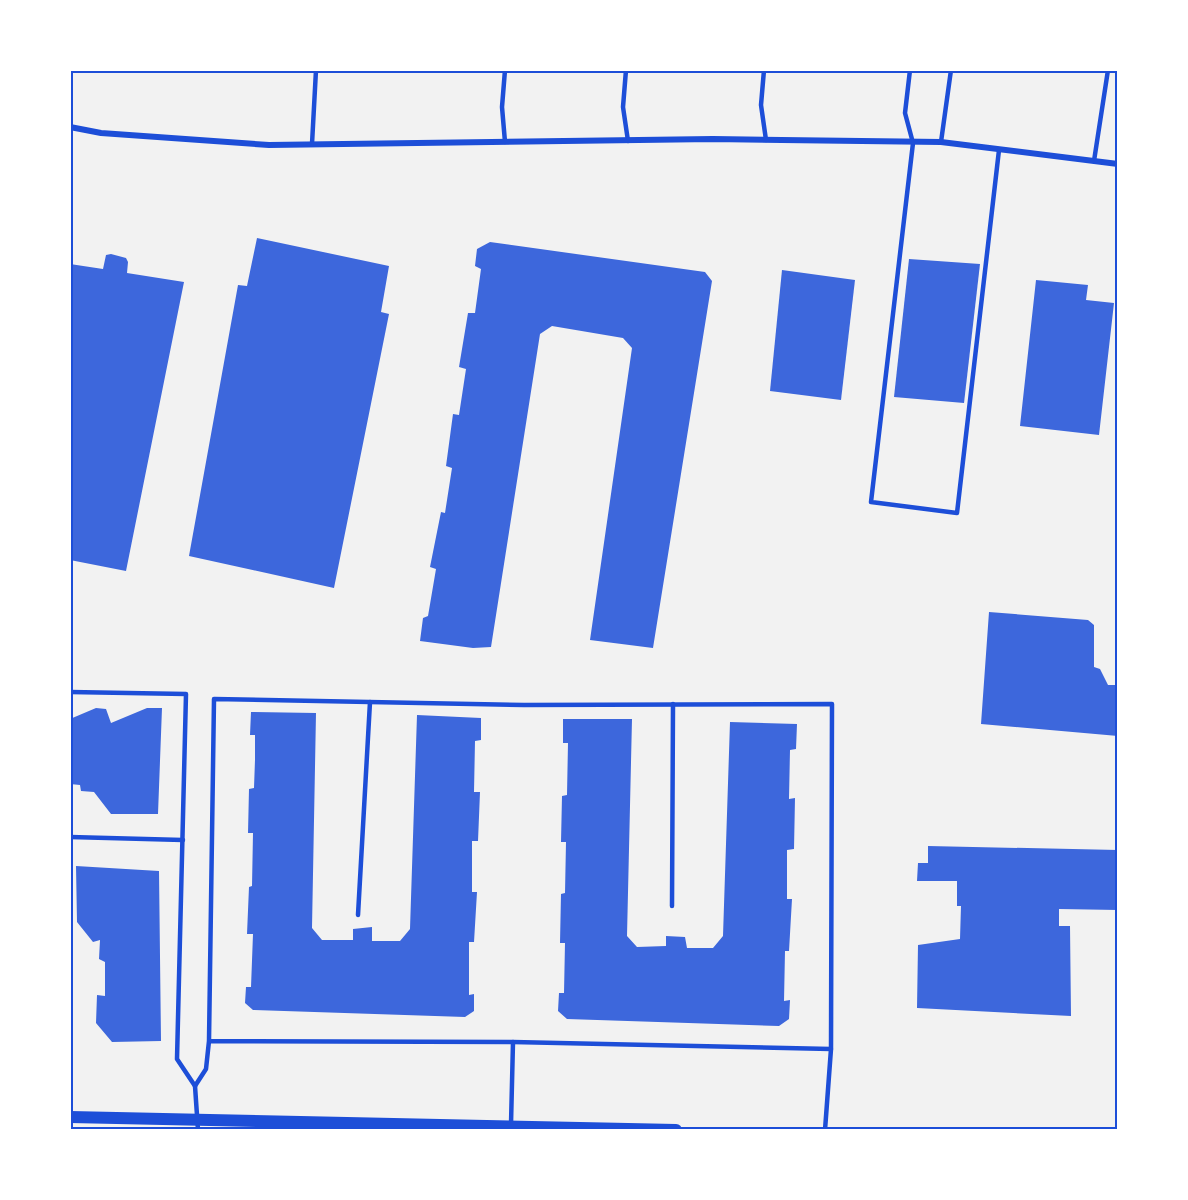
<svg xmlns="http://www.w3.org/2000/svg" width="1188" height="1200" font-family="'Work Sans',sans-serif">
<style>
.building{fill:#3d67dc}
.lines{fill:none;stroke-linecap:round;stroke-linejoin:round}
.service{stroke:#1d4ed8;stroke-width:4.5}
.minor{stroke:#1d4ed8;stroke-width:6}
.secondary{stroke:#1d4ed8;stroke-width:12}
.neatline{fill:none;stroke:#1d4ed8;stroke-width:2}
</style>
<rect width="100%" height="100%" fill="#f2f2f2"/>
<g class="building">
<path d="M257,238l132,28 -8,46 8,2 -55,274 -145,-32 49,-271 9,1z"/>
<path d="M490,242l215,30 7,9 -59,367 -63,-8 42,-292 -9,-10 -71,-12 -12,8 -49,313 -18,1 -53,-7 3,-23 5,-2 8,-47 -6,-2 11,-55 4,1 7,-45 -6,-2 7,-52 6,1 7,-46 -7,-2 9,-54h7l6,-44 -6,-3 2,-17z"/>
<path d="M111,254l15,4 2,4 -1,11 57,9 -58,289 -56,-11v-296l33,5 3,-14z"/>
<path d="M909,259l71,5 -16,139 -70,-6z"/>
<path d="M782,270l73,10 -14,120 -71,-9z"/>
<path d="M1036,280l52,5 -2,15 28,3 -15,132 -79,-9z"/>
<path d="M989,612l99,8 6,5v42l6,2 8,16h10v51l-137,-12z"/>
<path d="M96,708l10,1 5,14 36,-15h15l-4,106h-47l-17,-22 -13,-1 -1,-6 -10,-1v-65z"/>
<path d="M251,712l65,1 -4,215 10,12h31v-11l19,-2v14h28l10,-12 7,-214 64,3v22l-6,1 -1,51h6l-2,49h-6v51h5l-3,50h-5v53l5,-1v17l-9,6 -212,-7 -8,-7 1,-16h5l2,-53h-6l2,-47 3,-1 1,-53h-5l1,-44 5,-1 1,-28v-25h-5z"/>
<path d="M563,719h69l-5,217 10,11 29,-1v-10l19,1 2,11h26l10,-12 7,-214 67,2 -1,25 -6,1 -1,49 6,-1 -1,51 -7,1v49h5l-3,52h-4l-1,50 6,-1 -1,19 -10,7 -212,-7 -9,-8 1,-18h5l1,-50h-5l1,-49 4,-1 1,-51h-5l1,-46 5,-1 1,-52h-5z"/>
<path d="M928,846l190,4v60l-59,-1v17h11l1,90 -154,-8 1,-63 42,-6 1,-33h-4v-25h-40l1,-18h10z"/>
<path d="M76,866l83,5 2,170 -49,1 -16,-19 1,-28 8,1v-34l-6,-3 1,-19 -7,2 -16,-20z"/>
</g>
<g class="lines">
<g class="service">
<path d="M505,70l-3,37 3,35"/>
<path d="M626,70l-3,37 5,34"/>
<path d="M764,70l-3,35 5,35"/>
<path d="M910,70l-5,43 8,30 -42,359 86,11 42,-363"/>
<path d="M941,142l10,-72"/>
<path d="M312,144l4,-74"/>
<path d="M1094,161l14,-91"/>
<path d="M70,692l116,2 -9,365 18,27"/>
<path d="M70,837l113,3"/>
<path d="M672,906l1,-202"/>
<path d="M358,915l12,-213"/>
<path d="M511,1124l2,-82"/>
<path d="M198,1130l-3,-44 11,-17 3,-28 5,-342 310,6 308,-1 -1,345 -318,-7 -304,-1"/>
<path d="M825,1130l6,-81"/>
</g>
<path class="minor" d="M70,127l31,6 168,12 444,-6 228,3 177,22"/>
<path class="secondary" d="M70,1117l606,13"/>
</g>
<rect width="1188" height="1200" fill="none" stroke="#ffffff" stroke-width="144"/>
<rect x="72" y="72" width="1044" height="1056" class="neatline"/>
</svg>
